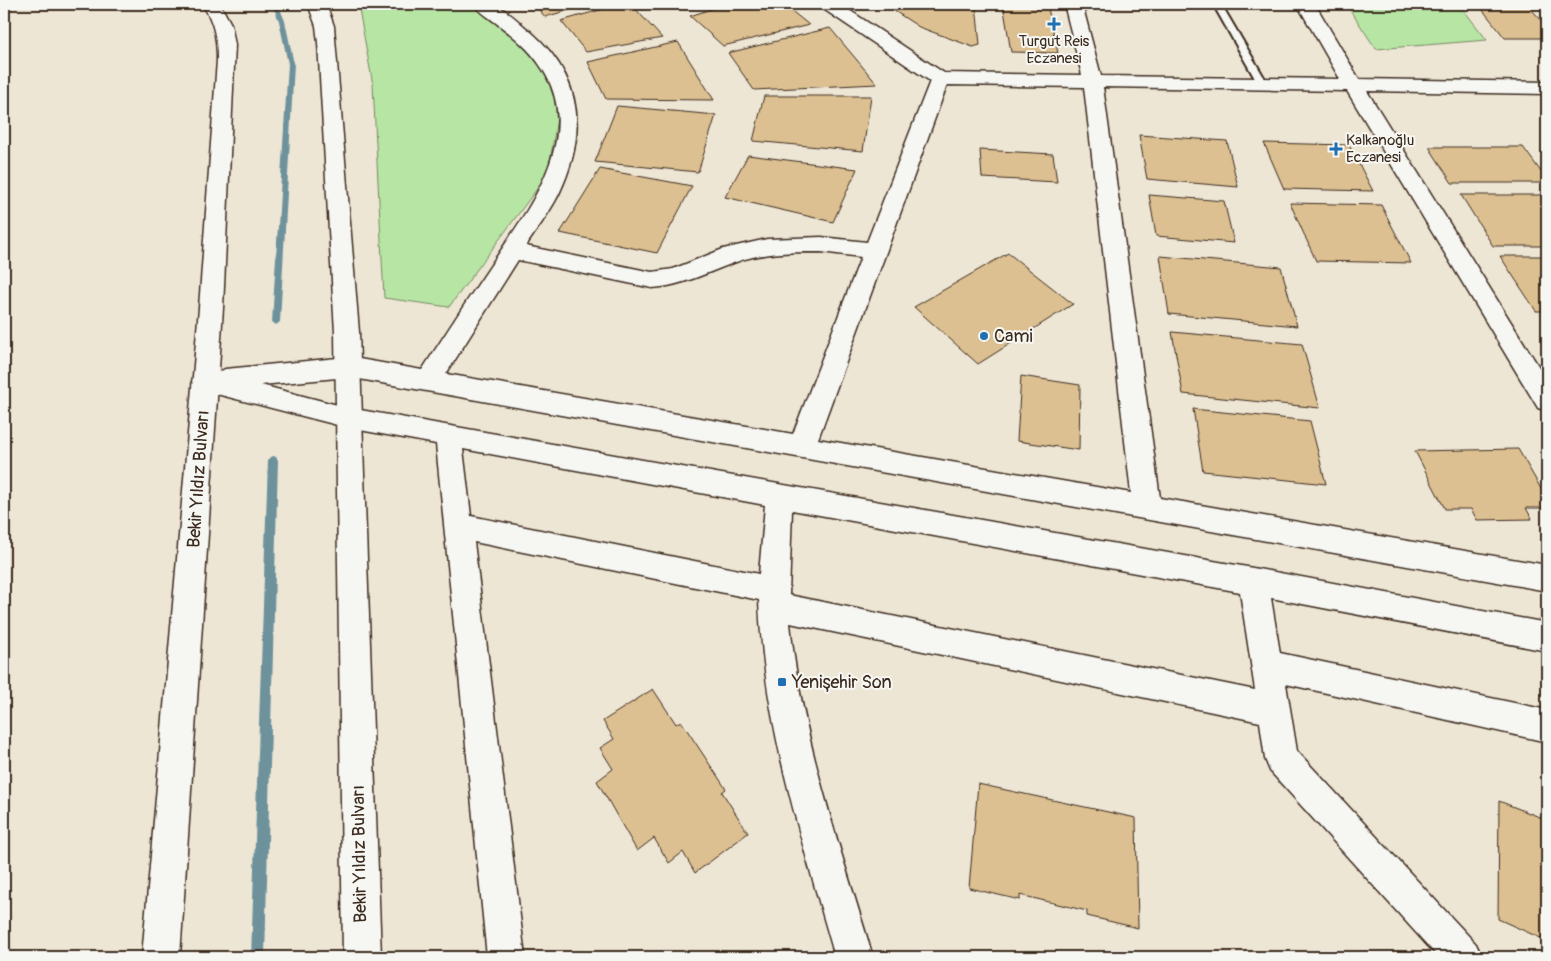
<svg xmlns="http://www.w3.org/2000/svg" width="1551" height="961" font-family="Pangolin,sans-serif">
<style>
.green{fill:#b6e5a4;stroke:#788861}
.lines{fill:none;stroke-linecap:round;stroke-linejoin:round}
.stream{fill:#6d929c;fill-rule:evenodd}
.building{fill:#dcc091;stroke:#3b2a1e}
.lane-casing{stroke:#3b2a1e;stroke-width:4}
.street-casing{stroke:#3b2a1e;stroke-width:3}
.primary-casing{stroke:#3b2a1e;stroke-width:3}
.lane{fill:#f6f6f2;fill-rule:evenodd}
.street{fill:#f6f6f2;fill-rule:evenodd}
.primary{fill:#f6f6f2;fill-rule:evenodd}
.poi-dot{fill:#1f6fb2;stroke:#f6f6f2;stroke-width:2}
.labels{text-anchor:middle;stroke-width:4;stroke-linejoin:round;paint-order:stroke}
.far-poi-label{font-size:15px;fill:#3b2a1e;stroke:#f6f6f2}
.poi-label{font-size:18px;fill:#3b2a1e;stroke:#f6f6f2;text-anchor:start}
.street-label{font-size:18px;fill:#3b2a1e;stroke:#f6f6f2}
</style>
<rect width="100%" height="100%" fill="#eee6d5"/>
<filter id="ink" filterUnits="userSpaceOnUse"><feTurbulence type="fractalNoise" baseFrequency=".02" numOctaves="2"/><feDisplacementMap in="SourceGraphic" scale="10" xChannelSelector="R" yChannelSelector="G"/><feConvolveMatrix kernelMatrix="1 2 1 2 8 2 1 2 1" color-interpolation-filters="sRGB"/></filter>
<g filter="url(#ink)">
<g class="green">
<path d="M358,4h133l40,27 28,75 -11,68 -99,133 -65,-9 -11,-213z"/>
<path d="M1346,4h113l28,36 -111,9z"/>
</g>
<g class="lines">
<g class="stream">
<path d="M272,4h6l7,17 9,43 -14,258 -4,3 -4,-3 16,-258 -9,-43z"/>
<path d="M273,456l3,1 2,3 -13,497h-14l17,-497 2,-3z"/>
</g>
</g>
<g class="building">
<path d="M535,4h55l-45,13z"/>
<path d="M621,4h10l31,34 -76,14 -25,-31z"/>
<path d="M676,4h22l-16,5z"/>
<path d="M726,4h57l26,21 -86,21 -33,-30z"/>
<path d="M909,4h66l1,1 4,40 -7,2 -54,-20 -26,-17z"/>
<path d="M1003,4h44l11,49 -47,-1z"/>
<path d="M1478,4h49l20,23v11h-42z"/>
<path d="M830,28l47,56 -123,6 -26,-37z"/>
<path d="M678,42l36,58 -108,-1 -18,-37z"/>
<path d="M764,96h107l-8,55 -110,-10z"/>
<path d="M617,106l99,9 -18,57 -103,-10z"/>
<path d="M1139,135l88,6 11,46 -91,-8z"/>
<path d="M1264,143l85,2 24,46 -89,-2z"/>
<path d="M1429,147h94l24,33v3h-95z"/>
<path d="M980,150l73,4 4,28 -75,-4z"/>
<path d="M748,155l109,14 -24,53 -108,-25z"/>
<path d="M600,169l92,17 -35,67 -97,-20z"/>
<path d="M1149,195l75,6 10,42 -78,-7z"/>
<path d="M1461,195h86v51h-54z"/>
<path d="M1290,203l91,2 30,58 -95,-2z"/>
<path d="M1008,253l65,51 -95,60 -64,-57z"/>
<path d="M1160,256l121,11 16,59 -128,-12z"/>
<path d="M1500,256h47v55h-11z"/>
<path d="M1172,332l130,12 18,64 -137,-14z"/>
<path d="M1021,376l59,9 -1,65 -62,-9z"/>
<path d="M1193,409l117,12 16,63 -123,-13z"/>
<path d="M1518,449l29,50v9h-21l6,11 -55,1 -6,-11h-26l-30,-58z"/>
<path d="M653,689l23,35 5,-3 45,68 -4,3 26,41 -53,40 -12,-21 -14,11 -15,-25 -17,13 -40,-70 16,-12 -13,-21 14,-9 -11,-18z"/>
<path d="M978,784l158,34 2,110 -51,-12v-5l-67,-16v5l-51,-12z"/>
<path d="M1499,801l48,19v121l-49,-22z"/>
</g>
<g class="lines">
<g class="lane-casing">
<path id="lane" d="M1213,4h8l47,80 -2,2h-6l-2,-2z"/>
</g>
<g class="street-casing">
<path id="street" d="M474,4c5,0 14,-2 19,0 10,2 29,21 37,27 53,46 58,102 29,163 -9,18 -22,35 -33,52l126,26 21,-3 50,-20 44,-10 54,-2 46,5 63,-161 -108,-73 -3,-4h21l104,69 138,2 -18,-71h18l19,72 239,3 -43,-75h18l44,75 188,3v12l-180,-3 180,289v31l-9,-3 -191,-317 -244,-4 57,411 387,67v26l-1199,-214 -87,8 88,23 904,160 294,55v28l-276,-53 9,55 267,57v32l-261,-58 11,67 179,193 6,13h-44l-168,-186 -5,-12 -5,-37 -470,-99c11,114 50,224 83,334h-38c-33,-116 -72,-235 -76,-357l-285,-58 51,415h-38l-51,-513 -87,-16 -144,-37 -9,-3 -4,-7 4,-7 9,-3 10,3 10,-5 123,-12 74,13c22,-34 44,-68 67,-102 35,-53 94,-125 57,-193 -11,-20 -27,-35 -46,-49 -8,-7 -20,-13 -26,-22zM947,85l137,2 47,406 -313,-54zM821,252l40,5 -68,177 -347,-60 72,-114 134,28c31,-2 56,-16 84,-26 27,-10 57,-10 85,-10zM463,449l302,56 -6,69 -288,-58zM792,510l448,82 15,98 -466,-95z"/>
</g>
<g class="primary-casing">
<g id="primary">
<path d="M202,4h18l11,20 4,21 -12,263 -43,649h-38l57,-649 18,-248c0,-21 -3,-39 -15,-56z"/>
<path d="M308,4h18l8,22 25,306 22,625h-38l-8,-625 -17,-289 -2,-17z"/>
</g>
</g>
<use href="#lane" class="lane"/>
<use href="#street" class="street"/>
<use href="#primary" class="primary"/>
</g>
</g>
<g class="poi-dot">
<path d="M1051.5 16.5h5v5h5v5h-5v5h-5v-5h-5v-5h5z"/>
<path d="M1333.5 141.5h5v5h5v5h-5v5h-5v-5h-5v-5h5z"/>
<circle cx="984" cy="336" r="5"/>
<rect x="777" y="677" width="10" height="10" rx="2.5"/>
</g>
<g class="labels">
<g class="far-poi-label">
<text x="1054" y="46">Turgut Reis<tspan x="1054" dy="17">Eczanesi</tspan></text>
<text x="1346" y="145" text-anchor="start">Kalkanoğlu<tspan x="1346" dy="17">Eczanesi</tspan></text>
</g>
<g class="poi-label">
<text x="994" y="342">Cami</text>
<text x="792" y="688">Yenişehir Son</text>
</g>
<g class="street-label">
<text transform="translate(198 479) rotate(-86)" y="6">Bekir Yıldız Bulvarı</text>
<text transform="translate(359 854) rotate(-91)" y="6">Bekir Yıldız Bulvarı</text>
</g>
</g>
<rect width="1551" height="961" fill="none" stroke="#f6f6f2" stroke-width="20"/>
<rect x="10" y="10" width="1531" height="941" fill="none" stroke="#3b2a1e" stroke-width="2" filter="url(#ink)"/>
</svg>
